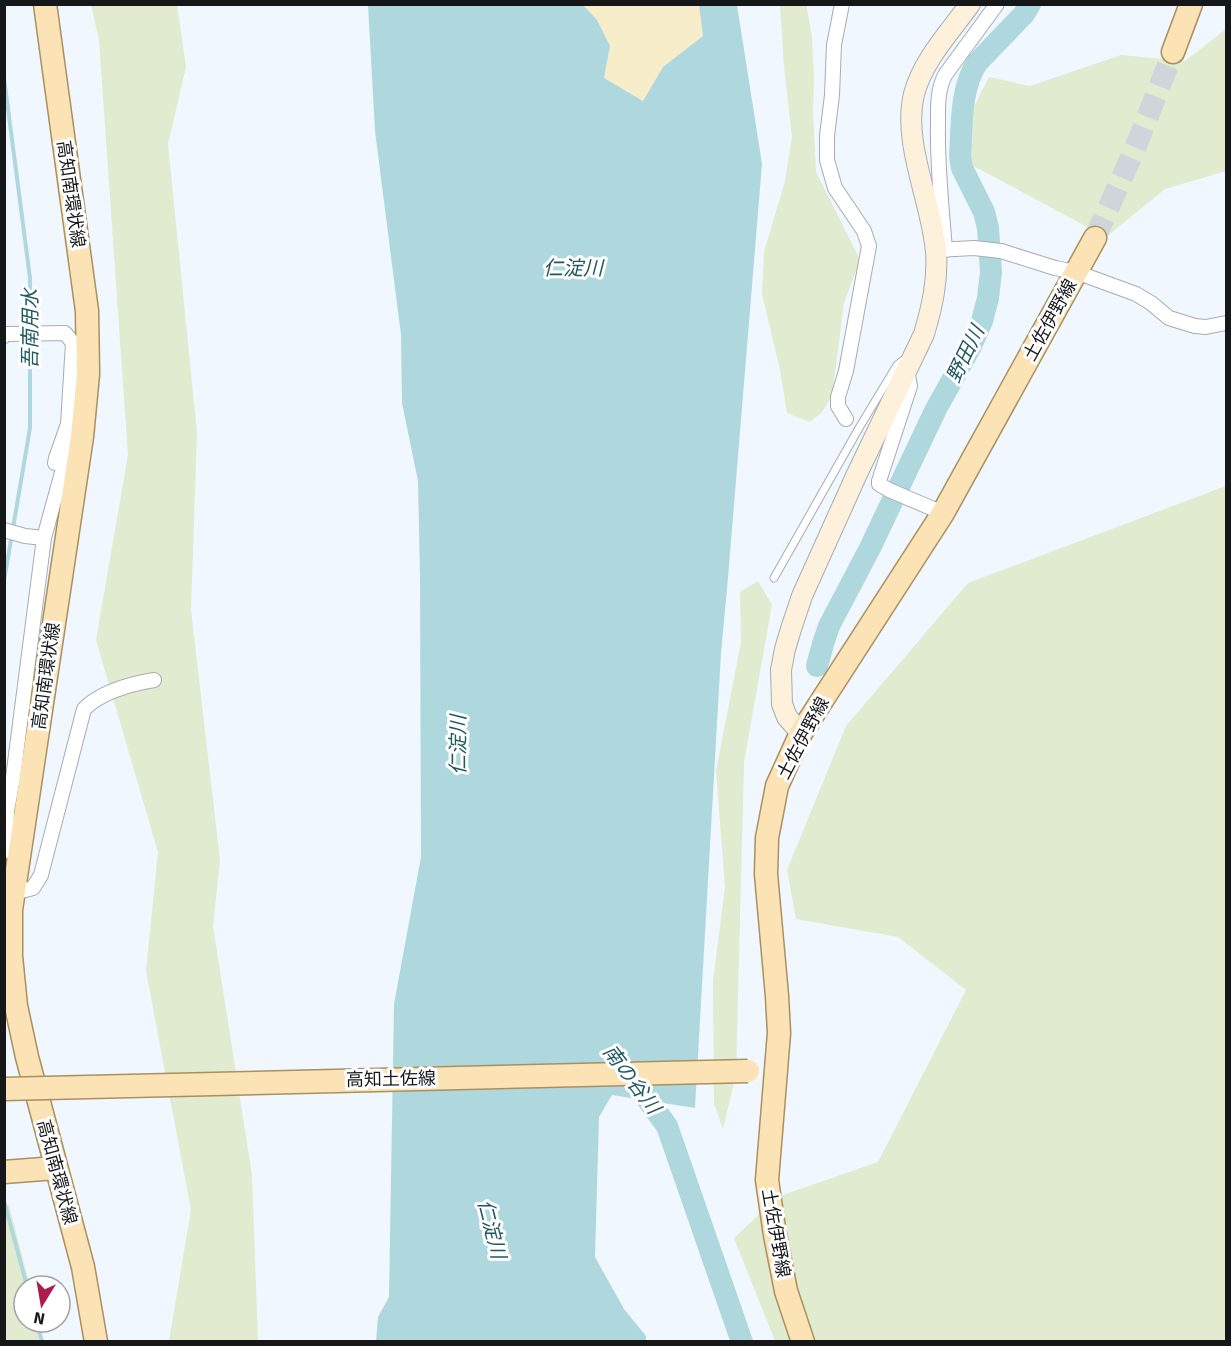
<svg xmlns="http://www.w3.org/2000/svg" width="1231" height="1346" font-family="Signika,'Noto Sans JP',sans-serif">
<style>
.green{fill:#e0ebcf}
.sand{fill:#f7edc8}
.water{fill:#aed8dd}
.lines{fill:none;stroke-linecap:round;stroke-linejoin:round}
.stream{stroke:#aed8dd;stroke-width:4}
.river{stroke:#aed8dd;stroke-width:22}
.primary-tunnel{stroke:#d0d5dc;stroke-width:22;stroke-dasharray:22 11;stroke-linecap:butt}
.lane-casing{stroke:#a6acb2;stroke-width:9}
.street-casing{stroke:#a6acb2;stroke-width:16}
.secondary-casing{stroke:#a6acb2;stroke-width:22}
.primary-casing{stroke:#a99060;stroke-width:25}
.lane{stroke:#fff;stroke-width:7}
.street{stroke:#fff;stroke-width:14}
.secondary{stroke:#fdf1db;stroke-width:20}
.primary{stroke:#fbe3b6;stroke-width:22}
.primary-bridge-casing{stroke:#a99060;stroke-width:25;stroke-linecap:butt}
.primary-bridge{stroke:#fbe3b6;stroke-width:22}
.labels{text-anchor:middle;stroke-width:6;stroke-linejoin:round;paint-order:stroke}
.street-label{font-size:18px;fill:#151719;stroke:#fff}
.water-label{font-size:20px;font-style:italic;fill:#205a60;stroke:#fff}
</style>
<rect width="100%" height="100%" fill="#f1f7fe"/>
<g class="green">
<path d="M91,5h86l9,62 -18,77 29,289 -6,177 29,250 -7,66 39,249 6,166h-89l22,-131 -45,-239 12,-119 -62,-212 32,-185 -29,-415z"/>
<path d="M780,5h27v4l5,28 2,42 -1,32 3,61 44,88 -16,43 -12,93 -10,16 -12,10 -23,-9 -7,-43 -18,-76 2,-42 21,-71 7,-44 -8,-70z"/>
<path d="M1226,29v142l-61,18 -59,48 -140,-75v-39l23,-46 41,9 91,-31 64,6z"/>
<path d="M1226,486v855h-451l-41,-103 43,-41 101,-35 88,-172 -68,-53 -102,-18 -9,-49 59,-144 122,-143z"/>
<path d="M758,581l14,24 -28,157 -8,312 -13,55 -9,-26 -1,-122 12,-94 -9,-116 25,-129 -1,-50z"/>
<path d="M4,1205h5l21,81h-6v36h14l3,19h-36z"/>
</g>
<path class="sand" d="M583,5h116l4,31 -40,31 -20,34 -39,-23 6,-32 -13,-26z"/>
<path class="water" d="M368,5h215l14,15 13,26 -6,32 39,23 20,-34 40,-31 -4,-31h38l25,159 -34,414 -7,75 -26,455 -83,-13 -13,22 -4,140 29,52 22,27v5h-270l2,-24 11,-20 5,-293 27,-147 -1,-281 -2,-95 -16,-78 -1,-68 -26,-204z"/>
<g class="lines">
<g class="stream">
<path d="M4,78l26,200v52"/>
<path d="M4,581l26,-153v-90"/>
<path d="M4,1201l23,85"/>
<path d="M37,1322l5,20"/>
</g>
<g class="river">
<path d="M817,666l6,-22 6,-18 41,-78 66,-139 34,-61 12,-27 6,-23 3,-26 -3,-44 -4,-16 -22,-44 -2,-12c2,-30 0,-67 17,-93l47,-49 6,-10"/>
<path d="M631,1077l36,49 75,216"/>
</g>
<path class="primary-tunnel" d="M1095,238l41,-92 37,-94"/>
<g class="lane-casing">
<path id="lane" d="M774,578l85,-150 38,-63 9,-7"/>
</g>
<g class="street-casing">
<g id="street">
<path d="M842,4l-8,41 -2,50 -5,41v24l8,28 29,43 5,15 -23,125 -8,26v9l8,13"/>
<path d="M936,250l38,-2 27,3 54,17 21,4 60,22 15,9 18,15 26,8 11,1 20,-4"/>
<path d="M945,250c-3,-41 -8,-83 -7,-125 0,-18 -1,-34 7,-50l52,-71"/>
<path d="M4,336l3,-2 58,-1 8,10 -5,81 -12,34 -1,5"/>
<path d="M907,370l3,16 -31,95v3l10,6 54,23"/>
<path d="M4,530l21,6 19,2"/>
<path d="M19,859l-13,-11 1,-37 6,-33 31,-240 23,-84 6,-11 7,-5"/>
<path d="M14,893l19,-5 8,-13 43,-166c18,-18 46,-25 70,-29"/>
</g>
</g>
<g class="secondary-casing">
<path id="secondary" d="M801,733l-14,-16 -5,-13 -1,-34 4,-21 6,-20 11,-33 54,-120 68,-142c8,-27 14,-53 12,-82 -4,-50 -34,-109 -22,-158 9,-34 36,-62 56,-90"/>
</g>
<g class="primary-casing">
<g id="primary">
<path d="M45,4l42,307 1,63 -6,63 -71,473v46l5,50 11,51 56,210 13,75"/>
<path d="M1173,52l18,-48"/>
<path d="M4,1172l52,-4"/>
<path d="M803,1342l-17,-51 -11,-56 -8,-55 12,-147 -2,-37 -11,-122 1,-36 10,-52 24,-53 142,-220 152,-275"/>
</g>
</g>
<use href="#lane" class="lane"/>
<use href="#street" class="street"/>
<use href="#secondary" class="secondary"/>
<use href="#primary" class="primary"/>
<g class="primary-bridge-casing">
<path id="primary-bridge" d="M4,1089l744,-18"/>
</g>
<use href="#primary-bridge" class="primary-bridge"/>
</g>
<g class="labels">
<g class="street-label">
<text transform="translate(71 194) rotate(82)" y="6">高知南環状線</text>
<text transform="translate(1050 320) rotate(-61)" y="6">土佐伊野線</text>
<text transform="translate(46 676) rotate(-82)" y="6">高知南環状線</text>
<text transform="translate(803 738) rotate(-62)" y="6">土佐伊野線</text>
<text transform="translate(391 1079) rotate(-1)" y="6">高知土佐線</text>
<text transform="translate(57 1172) rotate(75)" y="6">高知南環状線</text>
<text transform="translate(776 1233) rotate(80)" y="6">土佐伊野線</text>
</g>
<g class="water-label">
<text x="573" y="275">仁淀川</text>
<text transform="translate(30 329) rotate(-90)" y="7">吾南用水</text>
<text transform="translate(965 354) rotate(-64)" y="7">野田川</text>
<text transform="translate(458 745) rotate(-90)" y="7">仁淀川</text>
<text transform="translate(632 1079) rotate(53)" y="7">南の谷川</text>
<text transform="translate(492 1229) rotate(76)" y="7">仁淀川</text>
</g>
</g>
<rect width="1231" height="1346" fill="none" stroke="#151719" stroke-width="12"/>
<g transform="translate(42 1304) rotate(191)"><circle r="28" fill="#ffffff" stroke="#a1a2a3" stroke-width="1.5"/>
<path d="M0-4.5L10 22L0 15L-10 22Z" fill="#ad1c4e"/>
<text y="-9" font-size="16" font-weight="bold" text-anchor="middle" fill="#151719">N</text>
</g>
</svg>
